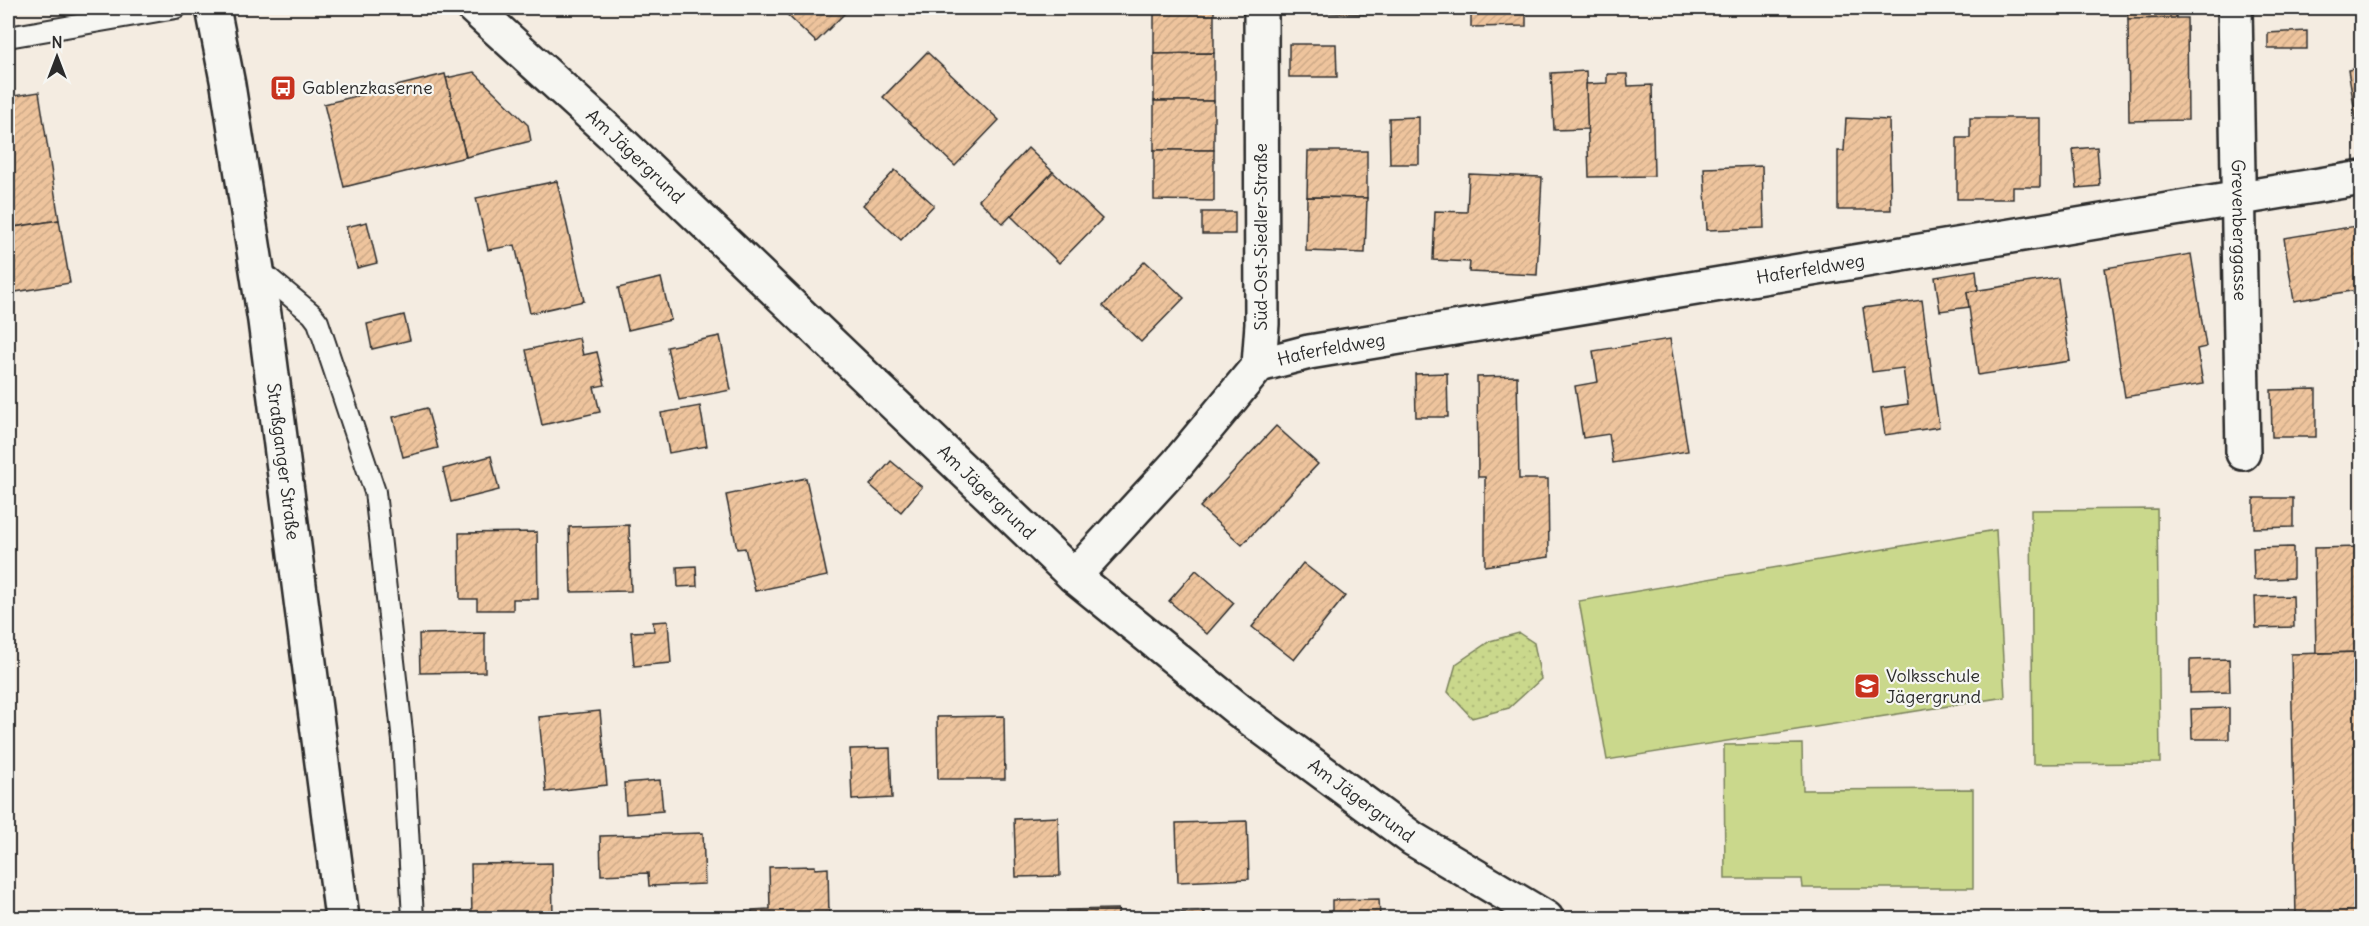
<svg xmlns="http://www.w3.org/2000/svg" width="2369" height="926" font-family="Delius,sans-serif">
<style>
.grass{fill:url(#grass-dots);stroke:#7a825c;stroke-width:1.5}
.pitch{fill:#cad88c;stroke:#7a825c;stroke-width:1.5}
.building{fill:url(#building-hatch);stroke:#2b2b2b;stroke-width:1.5}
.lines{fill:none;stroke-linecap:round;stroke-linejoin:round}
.lane-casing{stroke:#2b2b2b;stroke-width:24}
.street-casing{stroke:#2b2b2b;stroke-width:38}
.secondary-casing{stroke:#2b2b2b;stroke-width:38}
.lane{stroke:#f6f6f2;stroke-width:20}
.street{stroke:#f6f6f2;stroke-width:33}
.secondary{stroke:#f6f6f2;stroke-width:33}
.labels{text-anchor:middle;stroke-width:4.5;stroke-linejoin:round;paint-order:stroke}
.poi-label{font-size:18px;fill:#2b2b2b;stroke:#f6f6f2;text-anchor:start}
.street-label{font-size:18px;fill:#2b2b2b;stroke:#f6f6f2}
</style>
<defs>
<pattern id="grass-dots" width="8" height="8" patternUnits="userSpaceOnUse" patternTransform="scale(1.5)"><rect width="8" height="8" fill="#cad88c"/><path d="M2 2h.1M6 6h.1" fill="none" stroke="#aeba79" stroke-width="1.8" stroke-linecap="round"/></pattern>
<pattern id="building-hatch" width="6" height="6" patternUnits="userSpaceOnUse" patternTransform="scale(1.5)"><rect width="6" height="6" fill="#eec49d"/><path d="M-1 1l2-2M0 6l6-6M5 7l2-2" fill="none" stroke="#cca987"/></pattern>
</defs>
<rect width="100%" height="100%" fill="#f4ece1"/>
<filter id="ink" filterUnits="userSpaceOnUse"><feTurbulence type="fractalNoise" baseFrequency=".0167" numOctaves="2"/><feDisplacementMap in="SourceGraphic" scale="12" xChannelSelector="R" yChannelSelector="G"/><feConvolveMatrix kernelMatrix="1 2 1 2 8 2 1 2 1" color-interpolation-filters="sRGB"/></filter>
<g filter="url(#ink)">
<path class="grass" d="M1519,633l15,10 7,36 -32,29 -37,10 -24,-26 8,-28 34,-23z"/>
<g class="pitch">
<path d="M2157,509l3,254 -127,1 -2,-254z"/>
<path d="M1996,530l9,167 -398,63 -28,-159z"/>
<path d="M1802,744l1,46 170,-1v99h-170l-1,-9h-77l-1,-134z"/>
</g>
<g class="building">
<path d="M780,8h70l-34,34z"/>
<path d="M1154,8h60v45l-60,1z"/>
<path d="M1305,8h59v6l-59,-2z"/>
<path d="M1471,8h55v18l-55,1z"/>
<path d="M2127,8h49v10l-48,1z"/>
<path d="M2176,18h11l1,102 -59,1 -1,-102z"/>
<path d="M2307,31v18h-39v-16z"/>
<path d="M1289,44h47l1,33h-48z"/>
<path d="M927,52l72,68 -44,46 -72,-69z"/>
<path d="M1214,53v48h-60v-47z"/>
<path d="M2362,67v62l-4,1 -10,-60z"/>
<path d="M1586,71l2,58 -34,1 -3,-57z"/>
<path d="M474,72l54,53 3,16 -65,16 -20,-79z"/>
<path d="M445,74l21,83 -122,30 -20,-83z"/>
<path d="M1607,74h20l1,12 24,-1 2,91 -65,1 -3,-93 21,-1z"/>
<path d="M39,92l20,128 -51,8v-131z"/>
<rect x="1154" y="101" width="60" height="49"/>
<path d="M1419,117v47h-29l-1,-46z"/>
<path d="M1846,118l43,2 2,90h-53v-59h6z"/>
<path d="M1970,118h70v69h-27v12h-56v-61h13z"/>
<path d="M2097,147l3,39 -23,2 -4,-39z"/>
<path d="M1028,148l25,24 -50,52 -24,-24z"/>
<path d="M1154,150h60v51l-60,-1z"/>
<path d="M1308,151h59v47l-60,-1z"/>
<path d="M1762,166l2,62 -57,2 -3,-62z"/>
<path d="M895,170l39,35 -33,35 -38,-35z"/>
<path d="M1053,172l49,47 -43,44 -48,-47z"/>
<path d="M1469,174l73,3 -5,98 -68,-3 1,-10 -37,-2 2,-49 32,1z"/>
<path d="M557,181l27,120 -54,12 -15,-68 -27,5 -12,-52z"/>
<path d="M1307,197l60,1 -2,55 -59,-2z"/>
<rect x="1202" y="212" width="33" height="22"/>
<path d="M59,220l11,63 -61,10 -1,-65z"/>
<path d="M367,222l10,41 -20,5 -11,-41z"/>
<path d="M2356,226l6,33v30l-68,12 -10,-63z"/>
<path d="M2191,254l15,93 -9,2 6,35 -78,13 -20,-129z"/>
<path d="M1145,261l39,37 -43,44 -38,-36z"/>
<path d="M1976,270l2,20 -11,2 2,15 -29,4 -5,-34z"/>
<path d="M661,278l10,42 -43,10 -10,-42z"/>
<path d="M2058,278l12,83 -92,14 -11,-83z"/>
<path d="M1922,300l17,127 -54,8 -4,-27 27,-4 -5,-36 -31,4 -9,-64z"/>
<path d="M404,315l6,25 -38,9 -5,-25z"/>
<path d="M720,336l11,54 -52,10 -12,-53z"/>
<path d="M579,338l4,17 14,-3 8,33 -11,2 6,25 -58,13 -16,-75z"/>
<path d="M1670,339l18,112 -75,12 -4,-29 -26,4 -8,-52 23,-4 -5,-31z"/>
<path d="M1447,373l1,44h-32l-1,-43z"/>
<path d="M1517,376l2,103h29l1,78 -64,9v-89h-7l-1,-100z"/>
<path d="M2316,389v48h-44l-1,-47z"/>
<path d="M700,406l7,40 -38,7 -8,-40z"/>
<path d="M427,408l11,40 -35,9 -10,-40z"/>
<path d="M1276,426l42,38 -76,81 -42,-38z"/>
<path d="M491,456l8,34 -48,12 -8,-33z"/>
<path d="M891,461l31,26 -21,25 -31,-27z"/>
<path d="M806,478l21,98 -72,15 -10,-43 -8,1 -11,-54z"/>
<path d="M2254,498h39v29l-39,1z"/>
<path d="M629,525l2,66 -60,1 -2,-65z"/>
<path d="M537,532l1,67h-25v11h-36v-11h-17l-1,-66z"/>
<path d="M2293,547v31l-39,2 -1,-32z"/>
<path d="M2362,547v105l-46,1 -2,-105z"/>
<path d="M1303,563l42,33 -51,64 -42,-33z"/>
<path d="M696,566l1,20 -19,1 -1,-20z"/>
<path d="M1196,570l38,33 -27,31 -38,-33z"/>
<path d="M2293,596l1,31 -38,1 -1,-31z"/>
<path d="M668,621l3,42 -37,3 -3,-34 23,-1 -1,-9z"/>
<path d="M485,633v39l-65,1 -1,-39z"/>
<path d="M2362,652v266h-66l-5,-264z"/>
<path d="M2229,659l1,33 -40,1v-33z"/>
<path d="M2229,708v31h-37l-1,-30z"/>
<path d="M600,711l7,74 -61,7 -7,-75z"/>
<path d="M1004,716l1,63h-67l-1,-62z"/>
<path d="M890,748l2,50 -40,2 -2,-51z"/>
<path d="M660,780l3,31 -37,3 -2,-31z"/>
<path d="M1058,817l2,59 -44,1 -2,-58z"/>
<path d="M1247,821l2,58 -71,3 -2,-59z"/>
<path d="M703,833l2,51 -56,2 -1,-13 -47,2 -1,-39z"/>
<path d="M552,863l1,55h-81l-1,-54z"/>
<path d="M815,866v3l13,-1 1,50h-77v-8l18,-1 -1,-42z"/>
<path d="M1379,899l1,19h-48v-18z"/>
<path d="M1118,909v9h-52v-8z"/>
<path d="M1205,912v6h-29v-5z"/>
</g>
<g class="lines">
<g class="lane-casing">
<g id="lane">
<path d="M8,37l168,-29"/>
<path d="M258,269l54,45 6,8 57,170 28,249 10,177"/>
</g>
</g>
<g class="street-casing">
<g id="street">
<path id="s1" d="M2235,8l8,445"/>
<path id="s2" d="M1259,365l50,-13 1053,-174"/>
<path d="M1074,576l103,-112 82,-99 3,-41 -1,-316"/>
</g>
</g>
<g class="secondary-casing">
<g id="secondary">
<path id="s3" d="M213,8l15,77 37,236 77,597"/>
<path id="s4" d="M474,8l138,126 462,442 166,135 173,128 133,79"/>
</g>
</g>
<use href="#lane" class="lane"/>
<use href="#street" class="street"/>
<use href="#secondary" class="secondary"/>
</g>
</g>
<defs>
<g id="bus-square" transform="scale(1.35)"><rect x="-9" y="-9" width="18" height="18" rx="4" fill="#c8321e" stroke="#f6f6f2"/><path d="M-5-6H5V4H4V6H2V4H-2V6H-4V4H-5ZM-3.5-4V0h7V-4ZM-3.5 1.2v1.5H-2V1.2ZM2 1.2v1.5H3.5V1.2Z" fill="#fff"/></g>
<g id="school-square" transform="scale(1.35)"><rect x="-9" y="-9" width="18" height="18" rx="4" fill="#c8321e" stroke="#f6f6f2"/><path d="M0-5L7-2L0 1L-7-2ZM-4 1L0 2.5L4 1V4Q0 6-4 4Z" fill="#fff"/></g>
</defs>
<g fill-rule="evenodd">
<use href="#bus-square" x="283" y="88"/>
<use href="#school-square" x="1867" y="686"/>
</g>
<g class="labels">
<g class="poi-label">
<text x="302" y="94">Gablenzkaserne</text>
<text x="1886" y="682">Volksschule<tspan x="1886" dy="21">Jägergrund</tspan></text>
</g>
<g class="street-label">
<text dy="6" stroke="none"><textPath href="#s4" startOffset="219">Am Jägergrund</textPath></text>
<text dy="6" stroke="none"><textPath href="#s1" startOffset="222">Grevenberggasse</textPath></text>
<text transform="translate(1261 237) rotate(-90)" y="6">Süd-Ost-Siedler-Straße</text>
<text dy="6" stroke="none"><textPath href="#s2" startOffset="560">Haferfeldweg</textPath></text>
<text dy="6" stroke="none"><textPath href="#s2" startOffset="74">Haferfeldweg</textPath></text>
<text dy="6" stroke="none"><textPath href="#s3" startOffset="459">Straßganger Straße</textPath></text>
<text dy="6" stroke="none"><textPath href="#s4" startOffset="705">Am Jägergrund</textPath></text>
<text dy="6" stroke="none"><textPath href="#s4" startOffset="1191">Am Jägergrund</textPath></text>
</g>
</g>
<rect width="2369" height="926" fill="none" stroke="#f6f6f2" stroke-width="30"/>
<rect x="15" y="15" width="2339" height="896" fill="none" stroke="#2b2b2b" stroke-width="2" filter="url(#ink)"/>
<g transform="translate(57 57)" stroke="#f6f6f2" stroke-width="4.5" paint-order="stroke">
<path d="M0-4.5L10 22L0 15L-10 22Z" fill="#2b2b2b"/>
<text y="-9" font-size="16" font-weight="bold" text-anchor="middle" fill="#2b2b2b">N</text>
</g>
</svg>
